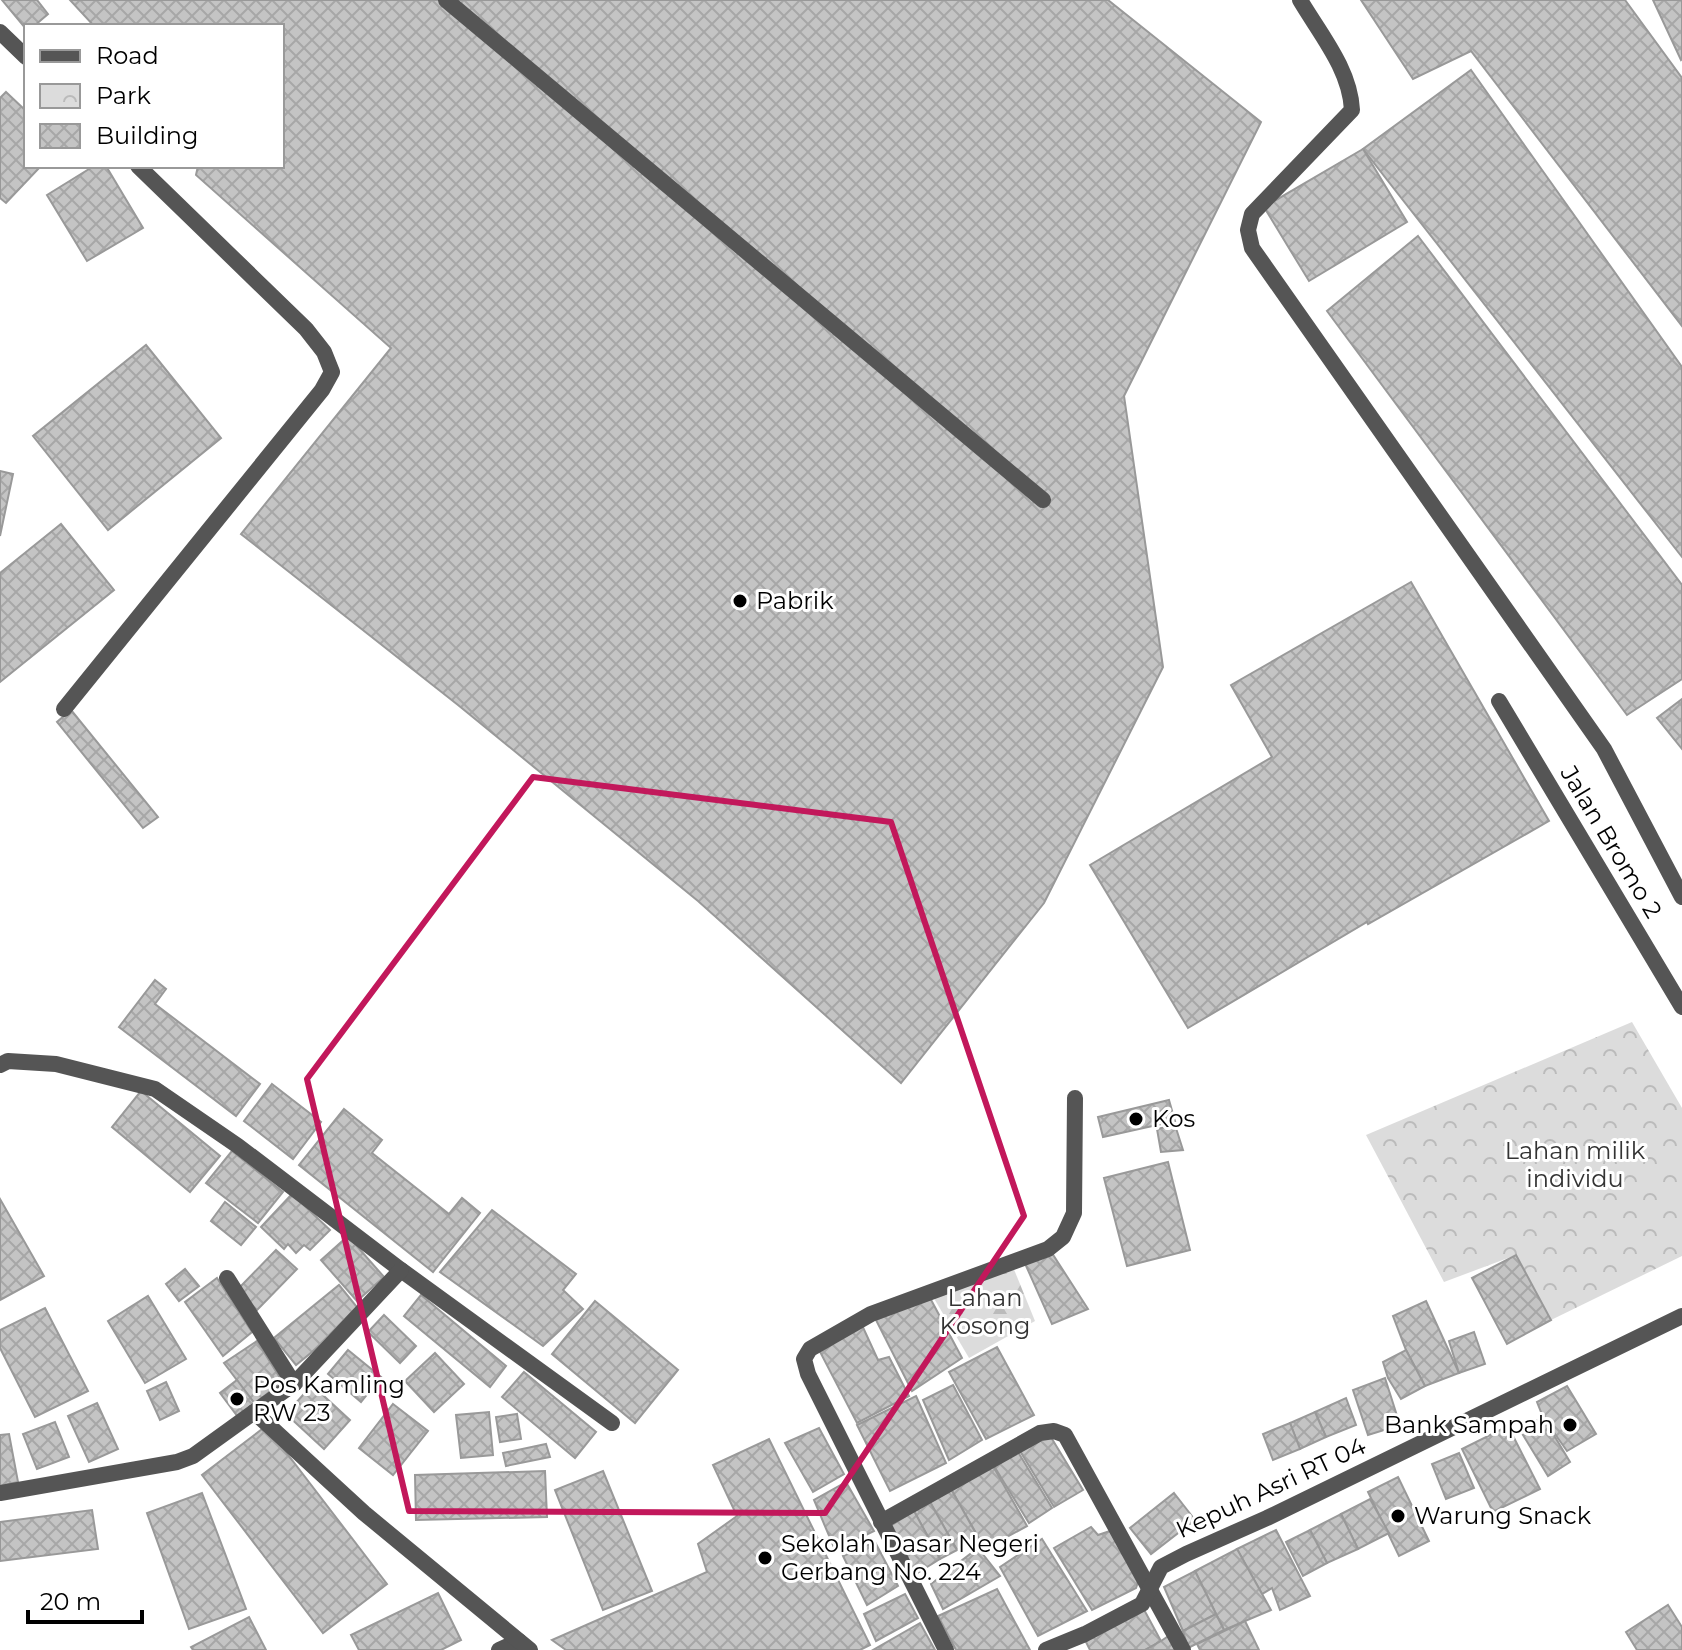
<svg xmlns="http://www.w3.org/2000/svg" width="1682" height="1650" font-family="Montserrat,sans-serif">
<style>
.forest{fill:url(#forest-firs)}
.park{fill:url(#park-crowns)}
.building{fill:url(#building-cross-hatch);stroke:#999;stroke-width:2}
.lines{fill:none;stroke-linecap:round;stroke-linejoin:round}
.service{stroke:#555;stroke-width:16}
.minor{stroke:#555;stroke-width:16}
.marked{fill:none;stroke:#c2185b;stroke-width:6;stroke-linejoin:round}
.poi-dot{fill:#000;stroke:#fff;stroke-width:3}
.labels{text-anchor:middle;stroke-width:6;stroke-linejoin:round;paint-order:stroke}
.poi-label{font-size:24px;fill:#000;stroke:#fff;text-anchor:start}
.street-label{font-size:24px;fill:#000;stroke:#fff}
.park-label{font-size:24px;fill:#333;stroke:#fff}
</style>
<defs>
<pattern id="forest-firs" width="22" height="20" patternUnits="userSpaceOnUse" patternTransform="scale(2)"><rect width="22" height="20" fill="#dcdcdc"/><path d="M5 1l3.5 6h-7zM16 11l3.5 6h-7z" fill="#bbb"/></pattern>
<pattern id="park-crowns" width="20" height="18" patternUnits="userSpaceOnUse" patternTransform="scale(2)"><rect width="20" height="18" fill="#dcdcdc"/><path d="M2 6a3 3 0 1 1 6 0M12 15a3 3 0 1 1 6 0" fill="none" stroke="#bbb"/></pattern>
<pattern id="building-cross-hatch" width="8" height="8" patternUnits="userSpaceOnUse" patternTransform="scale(2)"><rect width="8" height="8" fill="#c4c4c4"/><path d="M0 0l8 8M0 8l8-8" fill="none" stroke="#a7a7a7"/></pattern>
</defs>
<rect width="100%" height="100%" fill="#fff"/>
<path class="forest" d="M1013,1267l22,54 -66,37 -37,-63z"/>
<path class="park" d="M1632,1022l50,86v148l-131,64 -35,-65 -72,27 -78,-147z"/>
<g class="building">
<path d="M2,0h35l11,14 -14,12h-8v3z"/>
<path d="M70,0h1038l153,122 -137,274 39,271 -119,236 -143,180 -203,-182 -240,-196 -217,-171 150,-186 -195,-173 2,-9h84v-140h-188z"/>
<path d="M1361,0h264l57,78v248l-211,-275 -58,28z"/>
<path d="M1653,0h29v59l-1,1z"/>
<path d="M1471,70l211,297v190l-319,-408z"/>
<path d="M6,92l20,19v55h15l-35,37 -6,-5v-100z"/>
<path d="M1363,149l44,73 -98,59 -45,-74z"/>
<path d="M94,166h12l37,62 -56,33 -40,-66z"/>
<path d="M1418,236l264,349v94l-55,36 -300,-404z"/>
<path d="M146,345l75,93 -113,92 -75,-94z"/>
<path d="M0,471l13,3 -13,62z"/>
<path d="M61,524l53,66 -114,92v-109z"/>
<path d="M1411,582l138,239 -181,103 -1,-2 -179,106 -98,-163 182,-108 -41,-72z"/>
<path d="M1682,699v50l-25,-31z"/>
<path d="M71,710l87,107 -15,11 -86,-106z"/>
<path d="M155,980l11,9 -11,15 105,80 -24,32 -117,-89z"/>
<path d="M272,1084l49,38 -28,37 -49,-38z"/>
<path d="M141,1091l79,65 -30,36 -78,-65z"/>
<path d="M1169,1100l6,21 -72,16 -5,-20z"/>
<path d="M344,1109l38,31 -10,13 77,61 13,-16 18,15 -47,59 -134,-107z"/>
<path d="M1175,1125l8,25 -22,2 -4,-23z"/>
<path d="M232,1151l51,41 -25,31 -52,-40z"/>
<path d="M1168,1162l22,88 -63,16 -23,-88z"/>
<path d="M292,1194l38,36 -20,20 -6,-5 -8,8 -8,-9 -4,5 -23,-22z"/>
<path d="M0,1199l44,77 -44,24z"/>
<path d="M225,1202l31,25 -15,18 -30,-24z"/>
<path d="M492,1210l84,64 -13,16 20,19 -40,37 -103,-74z"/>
<path d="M348,1236l36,41 -27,24 -36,-41z"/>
<path d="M276,1250l21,19 -40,41 -20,-20z"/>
<path d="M1050,1250l38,59 -36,15 -29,-65z"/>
<path d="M1516,1255l35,65 -44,24 -35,-66z"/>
<path d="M185,1269l14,17 -20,15 -13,-17z"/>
<path d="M217,1278l35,54 -29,24 -38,-54z"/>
<path d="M339,1285l22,27 -65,53 -22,-27z"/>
<path d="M421,1295l85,71 -16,21 -86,-71z"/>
<path d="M148,1296l38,63 -41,24 -37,-62z"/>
<path d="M929,1296l33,62 -50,33 -36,-71z"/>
<path d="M595,1301l83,69 -43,53 -83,-69z"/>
<path d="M1426,1301l33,72 -34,13 -19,-36 -13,-34z"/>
<path d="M45,1308l43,83 -53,26 -35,-69v-18z"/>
<path d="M384,1315l32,31 -16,17 -32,-31z"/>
<path d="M861,1323l17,37 11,-3 20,39 -52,27 -40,-77z"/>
<path d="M1474,1332l11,32 -26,9 -10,-32z"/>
<path d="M257,1341l25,40 -27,23 -31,-41z"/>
<path d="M997,1347l37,68 -48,24 -37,-67z"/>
<path d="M348,1350l33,27 -20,25 -33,-28z"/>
<path d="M1406,1350l19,36 -24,13 -13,-21 -5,-16z"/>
<path d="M435,1353l29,31 -30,28 -29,-31z"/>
<path d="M524,1372l72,60 -21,26 -73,-61z"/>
<path d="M1385,1378l15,47 -32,10 -15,-45z"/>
<path d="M237,1380l18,24 -17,13 -18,-24z"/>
<path d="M166,1382l13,29 -19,9 -13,-29z"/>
<path d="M312,1385l38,35 -26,29 -38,-35z"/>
<path d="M953,1385l29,55 -33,20 -26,-60z"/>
<path d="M1567,1386l29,48 -29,17 -24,-34 -6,-15z"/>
<path d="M916,1396l30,67 -56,28 -33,-66z"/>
<path d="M1346,1398l10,27 -30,12 -11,-25z"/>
<path d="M97,1403l21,46 -29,13 -21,-46z"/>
<path d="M393,1404l35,27 -35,44 -34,-27z"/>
<path d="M489,1412l4,43 -32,3 -5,-43z"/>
<path d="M1315,1412l11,25 -26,12 -10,-26z"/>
<path d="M517,1414l4,25 -21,3 -4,-25z"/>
<path d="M1543,1417l27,45 -22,14 -28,-46z"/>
<path d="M55,1422l14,35 -32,12 -14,-35z"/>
<path d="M1290,1423l10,26 -27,11 -10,-26z"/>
<path d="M266,1426l121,158 -64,49 -121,-158z"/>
<path d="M1508,1426l32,63 -47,23 -31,-63z"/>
<path d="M819,1428l25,46 -31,18 -28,-49z"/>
<path d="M9,1434l9,48 -18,4v-51z"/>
<path d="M1049,1434l34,56 -29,17 -34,-56z"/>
<path d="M769,1439l101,206 -10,5h-294l-14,-10 155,-68 -9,-28 39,-28 -24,-51z"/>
<path d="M546,1444l4,13 -44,9 -3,-13z"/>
<path d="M1018,1452l34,56 -23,15 -35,-57z"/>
<path d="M1459,1453l15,35 -28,11 -14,-35z"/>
<path d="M993,1466l34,60 -42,23 -34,-60z"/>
<path d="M545,1471l2,46 -131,3 -1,-45z"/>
<path d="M603,1471l49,120 -49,19 -48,-120z"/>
<path d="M1398,1477l31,64 -30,15 -31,-64z"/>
<path d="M846,1482l28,49 -39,19 -21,-50z"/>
<path d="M951,1489l28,50 -22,11 -27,-48z"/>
<path d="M202,1493l44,116 -57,20 -42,-116z"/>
<path d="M1174,1493l21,27 -44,34 -21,-26z"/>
<path d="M1370,1499l19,34 -31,16 -17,-35z"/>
<path d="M930,1502l27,48 -17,9 -26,-48z"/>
<path d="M92,1510l6,39 -98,12v-39z"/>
<path d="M914,1511l26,48 -26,16 -27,-47z"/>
<path d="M1341,1514l17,35 -31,14 -17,-33z"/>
<path d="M1091,1527l7,8 12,-4 29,48 -3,9 -44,22 -38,-62z"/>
<path d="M1276,1530l34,66 -30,14 -8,-22 -10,6 -25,-45z"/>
<path d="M1310,1530l17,33 -24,13 -17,-34z"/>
<path d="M1042,1539l45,72 -49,25 -38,-69z"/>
<path d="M875,1542l23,44 -31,19 -24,-49z"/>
<path d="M978,1548l22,28 -57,33 -12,-25z"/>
<path d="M1237,1549l34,61 -47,20 -29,-59z"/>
<path d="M1195,1571l21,43 -33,17 -19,-44z"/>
<path d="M997,1589l33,61h-74l-18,-34z"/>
<path d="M438,1593l23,47 -20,10h-82l-8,-15z"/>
<path d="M905,1594l13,24 -42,23 -12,-27z"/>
<path d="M1668,1605l14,22v23h-45l-11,-18z"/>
<path d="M1142,1606l19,35 -16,9h-55l-6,-12z"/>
<path d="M1216,1614l8,16 -36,18 -5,-17z"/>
<path d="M249,1617l17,33h-73l-2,-3z"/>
<path d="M1245,1621l14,29h-59l-3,-6z"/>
<path d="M920,1623l15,27h-62z"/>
<path d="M1173,1633l8,17h-36l16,-9z"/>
</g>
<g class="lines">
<g class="service">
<path d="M446,0l597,500"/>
<path d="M1300,0c20,34 50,69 52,110l-100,104 -4,16 4,18 352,501 78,148"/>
<path d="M0,32l26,25"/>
<path d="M64,709l258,-319 10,-18 -8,-20 -18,-23 -168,-163"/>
<path d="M499,1650l20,-9"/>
</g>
<g class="minor">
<path d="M1499,701l183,306"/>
<path d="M0,1065l8,-4 48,3 99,25 83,57 163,124 211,153"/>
<path d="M227,1278l67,106"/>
<path d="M254,1412l40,-28 107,-114"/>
<path d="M0,1493l177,-31 16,-6 61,-44 110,101 166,137"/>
<path d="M881,1522l159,-89 14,-2 11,4 118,215"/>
<path d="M946,1650l-138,-276 -4,-15 6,-10 61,-35 177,-65 15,-12 11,-24 1,-115"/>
<path d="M1046,1650l39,-16 57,-30 19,-37 25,-13 81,-36 415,-202"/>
</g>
</g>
<path class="marked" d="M533,777l358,45 133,394 -199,297 -416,-2 -102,-432z"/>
<g class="poi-dot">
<circle cx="740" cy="601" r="8"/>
<circle cx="1136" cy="1119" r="8"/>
<circle cx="237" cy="1399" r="8"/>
<circle cx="1570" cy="1425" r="8"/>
<circle cx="1398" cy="1516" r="8"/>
<circle cx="765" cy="1558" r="8"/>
</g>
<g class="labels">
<g class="poi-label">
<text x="756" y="609">Pabrik</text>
<text x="1152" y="1127">Kos</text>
<text x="253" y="1393">Pos Kamling<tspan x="253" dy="28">RW 23</tspan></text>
<text x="1554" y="1433" text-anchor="end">Bank Sampah</text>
<text x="1414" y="1524">Warung Snack</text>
<text x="781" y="1552">Sekolah Dasar Negeri<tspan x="781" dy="28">Gerbang No. 224</tspan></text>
</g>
<g class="street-label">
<text transform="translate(1611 842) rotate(59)" y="8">Jalan Bromo 2</text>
<text transform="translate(1271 1488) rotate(-25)" y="8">Kepuh Asri RT 04</text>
</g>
<g class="park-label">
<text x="1575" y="1159">Lahan milik<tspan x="1575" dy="28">individu</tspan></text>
<text x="985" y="1306">Lahan<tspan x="985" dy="28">Kosong</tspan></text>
</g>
</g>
<rect x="24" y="24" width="260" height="144" fill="#ffffff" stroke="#999999" stroke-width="2"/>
<rect x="40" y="50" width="40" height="12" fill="#555555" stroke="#999999" stroke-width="2"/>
<text x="96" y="64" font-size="24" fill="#000000">Road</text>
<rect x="40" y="84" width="40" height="24" fill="url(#park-crowns)" stroke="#999999" stroke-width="2"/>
<text x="96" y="104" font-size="24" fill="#000000">Park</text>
<rect x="40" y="124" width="40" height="24" fill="url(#building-cross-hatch)" stroke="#999999" stroke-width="2"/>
<text x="96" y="144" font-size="24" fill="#000000">Building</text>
<path d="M28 1610v12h114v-12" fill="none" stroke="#000000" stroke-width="4"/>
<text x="40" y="1610" font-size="24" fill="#000000" stroke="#ffffff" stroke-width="6" paint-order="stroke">20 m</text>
</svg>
